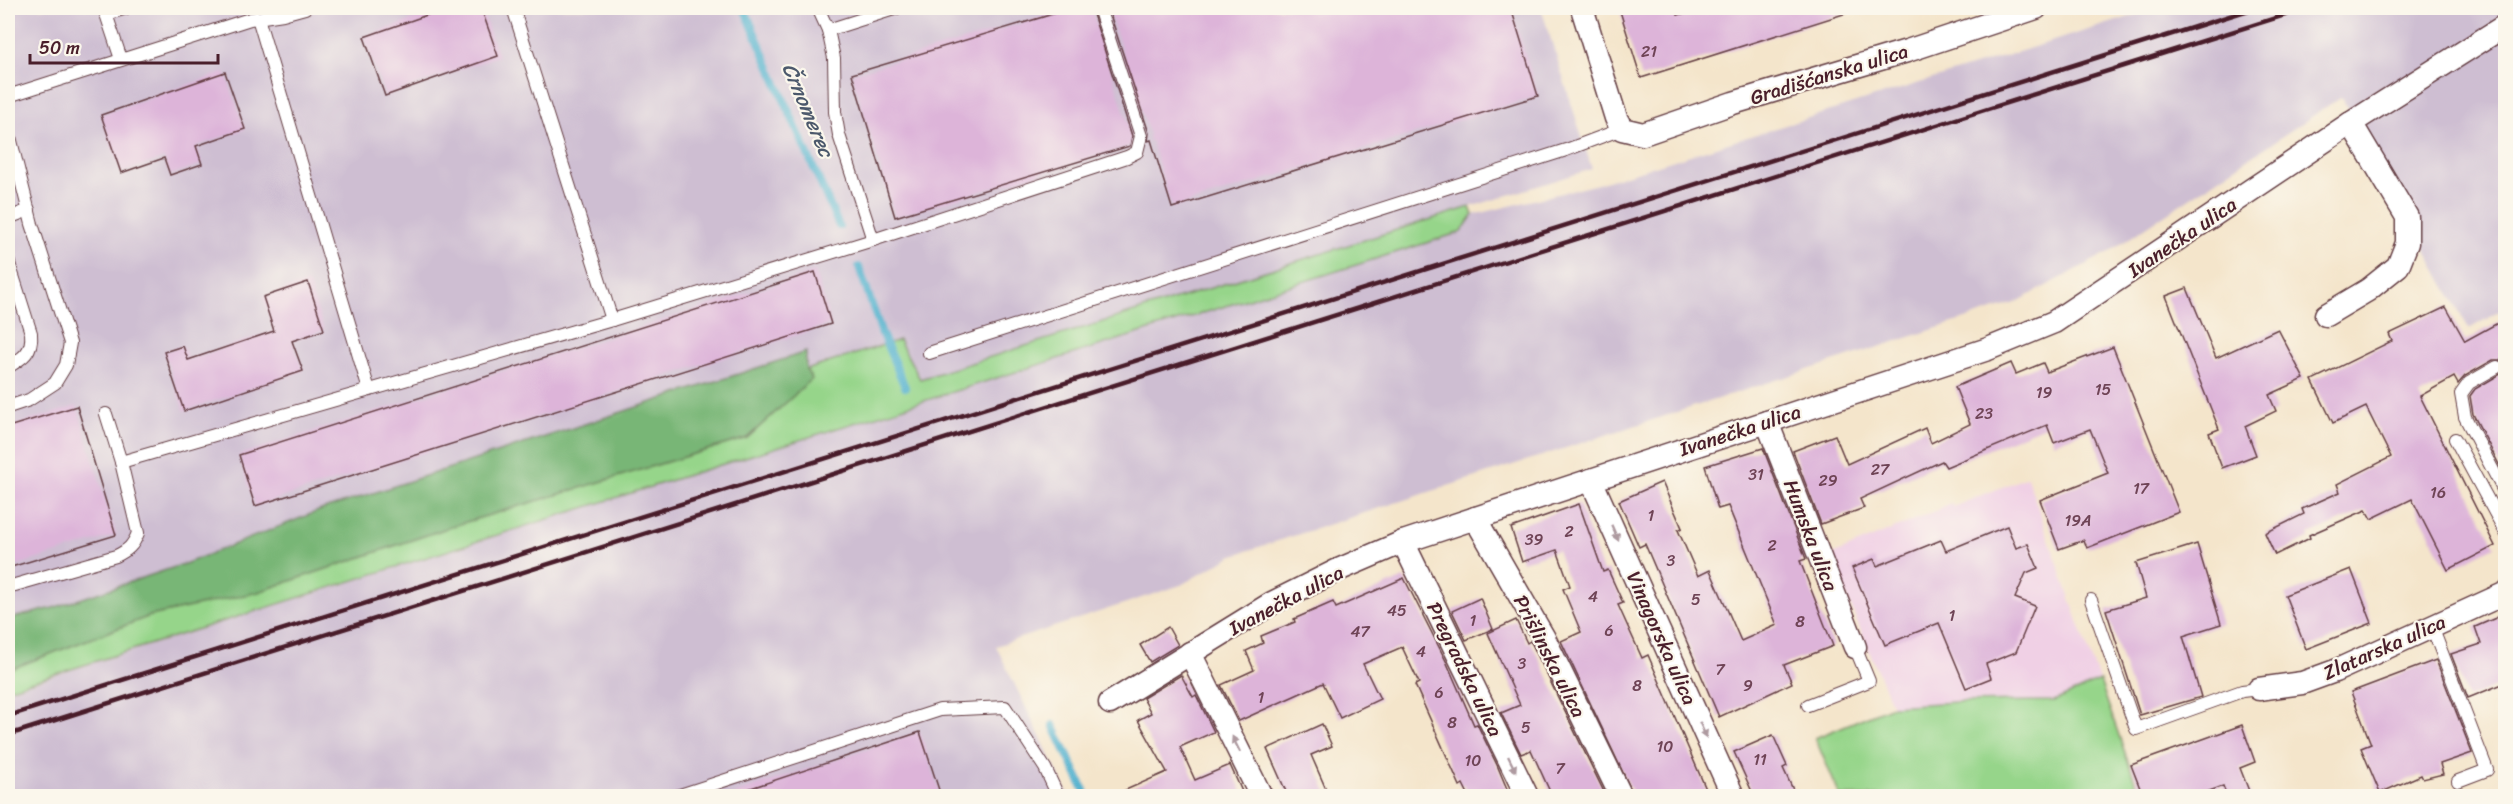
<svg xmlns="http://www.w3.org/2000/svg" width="2513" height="804" font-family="Sriracha,sans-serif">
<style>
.built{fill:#f0d0e5}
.industrial{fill:#cebed2}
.green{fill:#96d58a;stroke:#707a5a;stroke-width:1.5}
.forest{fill:#78b676;stroke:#616a50;stroke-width:1.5}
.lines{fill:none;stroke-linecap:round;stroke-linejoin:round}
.stream{stroke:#4fb0ce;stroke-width:8}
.building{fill:#ddb4d9}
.lane-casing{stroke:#643d43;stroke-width:14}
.street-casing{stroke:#643d43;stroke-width:25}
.lane{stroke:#fff;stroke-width:12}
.street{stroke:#fff;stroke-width:22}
.rail{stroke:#4a1f2b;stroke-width:4.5}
.oneway{fill:#ae9aa0}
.labels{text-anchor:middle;stroke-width:4.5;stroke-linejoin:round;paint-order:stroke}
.number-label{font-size:16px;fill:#6f4456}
.street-label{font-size:20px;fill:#4a1f2b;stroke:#fbf7ec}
.water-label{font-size:21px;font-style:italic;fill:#4c596c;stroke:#fbf7ec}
</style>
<rect width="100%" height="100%" fill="#fbf7ec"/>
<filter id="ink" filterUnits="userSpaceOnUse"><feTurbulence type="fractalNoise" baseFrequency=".0167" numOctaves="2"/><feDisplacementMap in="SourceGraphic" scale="12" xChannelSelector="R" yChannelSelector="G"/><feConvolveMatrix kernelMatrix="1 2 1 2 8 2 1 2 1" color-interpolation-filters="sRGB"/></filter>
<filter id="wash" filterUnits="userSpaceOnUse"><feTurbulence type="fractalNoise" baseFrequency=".008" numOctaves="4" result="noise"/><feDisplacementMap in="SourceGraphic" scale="24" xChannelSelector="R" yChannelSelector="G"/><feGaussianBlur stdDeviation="1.35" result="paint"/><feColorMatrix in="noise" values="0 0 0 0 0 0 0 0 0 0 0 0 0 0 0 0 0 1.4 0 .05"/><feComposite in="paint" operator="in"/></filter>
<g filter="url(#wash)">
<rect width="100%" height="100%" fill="#f4e5cb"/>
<path class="built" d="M2027,477l113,319h-300l-25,-58 77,-32 -62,-150 122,-52 1,3z"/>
<g class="industrial">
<path d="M8,8h1533l51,161 -672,210 -21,-39 -93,30 -1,-18 -484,158 -134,53 -134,45 -45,11z"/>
<path d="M2158,8h347v300l-36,21 -128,-232 -232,155 -94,51 -784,253 -50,29 -185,61 73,150h-1061v-106l1453,-458 12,-17 125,-31z"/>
</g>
<g class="green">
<path d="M1470,207l3,8 -12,17 -1453,457v-19l142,-54 108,-24 198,-67 291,-87 65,-59 -6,-9 93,-30 21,39z"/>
<path d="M2100,681l40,115h-300l-25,-58 77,-32 64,-4 98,-1z"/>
</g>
<path class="forest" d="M806,352v18l6,9 -65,59 -291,87 -198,67 -108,24 -142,54v-51l45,-11 134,-45 134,-53z"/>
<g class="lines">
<g class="stream">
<path d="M744,8l95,218"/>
<path d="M859,267l23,67 23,53"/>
<path d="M1053,725l34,71"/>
</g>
</g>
<g id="blocks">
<g class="building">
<path d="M447,8h34l17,48 -113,40 -21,-59z"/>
<path d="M1073,8h18l41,128 -2,10 -235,71 -43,-143z"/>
<path d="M1108,8h403l27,88 -366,112 -21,-68 -3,1 1,-8z"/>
<path d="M1619,8h57l2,7 25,-7h146l1,4 -209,66z"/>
<path d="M225,72l20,57 -49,17 6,18 -32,11 -6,-17 -43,15 -20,-58z"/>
<path d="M815,272l16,52 -576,182 -16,-51z"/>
<path d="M308,282l16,48 -32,11 11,30 -119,40 -20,-59 19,-6 5,14 86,-29 -11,-34z"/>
<path d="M2187,288l29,70 62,-29 26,50 -35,16 7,16 -31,15 11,29 -34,13 -13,-35 10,-4 -53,-133z"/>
<path d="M2446,307l19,34 40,-22v157l-32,-62 -3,-18 5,-7 29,-17 1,-6 -3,-6h-9l-28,16 -7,8 -4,-7 -34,19 75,150 -47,24 -36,-71 -41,20 -5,-9 -57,25 1,3 -35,17 -10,-22 39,-19 -2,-5 38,-17 -3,-8 54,-27 -25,-50 -33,16 -21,-43 80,-39 -3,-7z"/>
<path d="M2113,347l66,165 -92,36 -3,-8 -25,9 -19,-49 68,-27 -18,-44 -36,14 -7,-18 -101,42 -4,-6 -82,38 4,9 -43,16 -28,-73 42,-16 12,29 78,-36 6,15 39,-19 -15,-37 56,-24 5,11 27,-11 4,9z"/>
<path d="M77,406l39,129 -108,33v-141z"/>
<path d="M1763,448l43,111 -6,2 33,85 -49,19 8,18 -73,34 -74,-173 -6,3 -20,-46 43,-19 20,46 -4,2 20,46 12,-6 31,71 36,-16 -49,-119 -10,3 -13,-43z"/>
<path d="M1579,504l24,68 5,-2 15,33 -5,2 24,53 6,-3 61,141h-75l-73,-155 20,-9 -18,-43 7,-3 -13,-36 -35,12 -11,-34z"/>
<path d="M2007,526l9,22 12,-4 10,24 -12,5 -11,25 20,8 -19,46 -30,12 5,14 -25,10 -27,-65 -54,22 -33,-77 22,-9 3,7 64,-26 5,11z"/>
<path d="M2197,544l24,80 -38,12 18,61 -61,18 -34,-105 40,-12 -10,-35z"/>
<path d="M2351,569l21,54 -66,26 -21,-54z"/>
<path d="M1404,578l42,83 28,64 3,-1 20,41 13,31h-41l-6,-12 -3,2 -45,-101 4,-2 -17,-36 -39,17 17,35 -40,19 -17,-35 -84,38 -18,-36 33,-15 -8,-19 17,-8 -2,-7 34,-14 -1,-3 39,-17 3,6z"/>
<path d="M1480,598l13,31 -27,11 -14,-29z"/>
<path d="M2505,614v69l-37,15 -17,-44 30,-10 -6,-17z"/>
<path d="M1516,620l11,23 3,-2 2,3 74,152h-54l-21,-46 -10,4 -20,-41 19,-8 -32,-72z"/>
<path d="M1168,627l10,18 -28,17 -10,-17z"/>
<path d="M2436,660l36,93 -32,11 3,10 -20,5 -2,-4 -41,18 -19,-45 10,-4 -20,-52z"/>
<path d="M1181,675l12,22 3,-2 18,37 -34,15 15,33 35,-15 14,31h-132l55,-24 -29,-52 13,-7 -8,-15z"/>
<path d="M1322,724l10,22 -21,9 18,41h-41l-21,-47z"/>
<path d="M2242,725l13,37 -15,6 11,28h-24l-4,-10 -27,10h-53l-12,-31z"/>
<path d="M920,732l21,64h-204l-1,-3z"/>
<path d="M1773,735l14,31 -4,2 13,28h-42l-20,-44z"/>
</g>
</g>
</g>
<g filter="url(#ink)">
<use href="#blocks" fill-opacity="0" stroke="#643d43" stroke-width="1.5"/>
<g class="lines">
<g class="lane-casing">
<g id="lane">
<path d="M104,8l17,51"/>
<path d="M513,8l99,312"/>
<path d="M818,8l10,22 6,28 1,54 4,23 34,105"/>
<path d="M107,14l19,-6"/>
<path d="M258,18l111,372"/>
<path d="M828,30l69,-22"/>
<path d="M8,96l242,-77 33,-5 22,-6"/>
<path d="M8,129l24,95 38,119 -4,22 -11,18 -26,17 -21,7"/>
<path d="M8,223l3,-6 18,-7"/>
<path d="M8,260l23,73c2,19 -8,25 -23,34"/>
<path d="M929,353l637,-203 56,-21"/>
<path d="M2497,367l-28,16 -8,11 4,23 41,78"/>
<path d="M2455,439l51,94"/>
<path d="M121,462l491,-142 261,-80 254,-83 10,-5 4,-16 -42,-128"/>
<path d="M8,587l108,-31c12,-6 17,-10 22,-23l-17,-71 -15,-48"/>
<path d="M2091,600l45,129 106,-38 17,-2"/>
<path d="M2432,627l55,143 -29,11"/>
<path d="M1808,705l61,-24 -14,-34"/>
<path d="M677,796l263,-86 65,-3 40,61 13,28"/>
</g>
</g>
<g class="street-casing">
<g id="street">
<path d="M1582,8l34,110 6,11 21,5 90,-31 174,-52 129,-43"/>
<path d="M2326,315l42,-25 30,-24 9,-23v-26l-56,-94"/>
<path d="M1767,422l88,225"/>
<path d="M1591,480l142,316"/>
<path d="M1475,518l69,120 77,158"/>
<path d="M1403,542l124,254"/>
<path d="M1190,653l71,143"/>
<path d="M2259,689l43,-6 33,-12 171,-78"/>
<path d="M1110,703l162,-100 66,-33 65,-28 585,-193 66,-27 297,-199 155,-98"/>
</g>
</g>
<use href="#lane" class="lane"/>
<use href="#street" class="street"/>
<g class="rail">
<path d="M8,716l2247,-708"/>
<path d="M8,735l2299,-727"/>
</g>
</g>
<defs><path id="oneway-solid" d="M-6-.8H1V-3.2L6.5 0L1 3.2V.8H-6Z" transform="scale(1.5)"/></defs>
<g class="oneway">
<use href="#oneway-solid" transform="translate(1615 533) rotate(66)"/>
<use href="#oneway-solid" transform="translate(1703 730) rotate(66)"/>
<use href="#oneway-solid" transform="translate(1236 744) rotate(-116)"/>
<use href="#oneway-solid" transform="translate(1512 764) rotate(64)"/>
</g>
</g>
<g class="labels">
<g class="number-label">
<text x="1649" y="57">21</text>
<text x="2103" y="395">15</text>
<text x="2044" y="398">19</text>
<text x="1984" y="419">23</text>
<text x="1880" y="475">27</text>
<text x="1756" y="480">31</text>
<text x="1828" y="486">29</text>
<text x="2141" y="494">17</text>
<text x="2438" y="498">16</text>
<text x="1651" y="521">1</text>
<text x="2078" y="526">19A</text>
<text x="1569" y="537">2</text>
<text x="1534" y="545">39</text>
<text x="1772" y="551">2</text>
<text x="1671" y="566">3</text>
<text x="1593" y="602">4</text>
<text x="1696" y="605">5</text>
<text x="1397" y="616">45</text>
<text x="1952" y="621">1</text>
<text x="1473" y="626">1</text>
<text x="1800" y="627">8</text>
<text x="1609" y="636">6</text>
<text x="1360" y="637">47</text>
<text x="1421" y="657">4</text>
<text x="1522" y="669">3</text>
<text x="1720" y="675">7</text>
<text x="1637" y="691">8</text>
<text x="1748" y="691">9</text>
<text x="1439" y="698">6</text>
<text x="1261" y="703">1</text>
<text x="1452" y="728">8</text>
<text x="1526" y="733">5</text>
<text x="1665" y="752">10</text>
<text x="1760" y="765">11</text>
<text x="1473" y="766">10</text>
<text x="1560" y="774">7</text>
</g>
<g class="street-label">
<text transform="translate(1829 74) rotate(-17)" y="7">Gradišćanska ulica</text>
<text transform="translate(2182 237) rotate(-34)" y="7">Ivanečka ulica</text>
<text transform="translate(1740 430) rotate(-18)" y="7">Ivanečka ulica</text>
<text transform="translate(1811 535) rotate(69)" y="7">Humska ulica</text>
<text transform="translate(1286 600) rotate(-28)" y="7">Ivanečka ulica</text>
<text transform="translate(1662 638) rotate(66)" y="7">Vinagorska ulica</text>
<text transform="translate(2384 647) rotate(-24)" y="7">Zlatarska ulica</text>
<text transform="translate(1550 656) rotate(63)" y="7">Prišlinska ulica</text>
<text transform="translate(1465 669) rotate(64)" y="7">Pregradska ulica</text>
</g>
<g class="water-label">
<text transform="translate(808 110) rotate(67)" y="7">Črnomerec</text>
</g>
</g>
<rect width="2513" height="804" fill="none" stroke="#fbf7ec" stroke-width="30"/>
<path d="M30 54v9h188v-9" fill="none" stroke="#4a1f2b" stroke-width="3"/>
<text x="39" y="54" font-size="18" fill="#4a1f2b" stroke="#fbf7ec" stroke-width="4.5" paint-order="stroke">50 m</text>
</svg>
